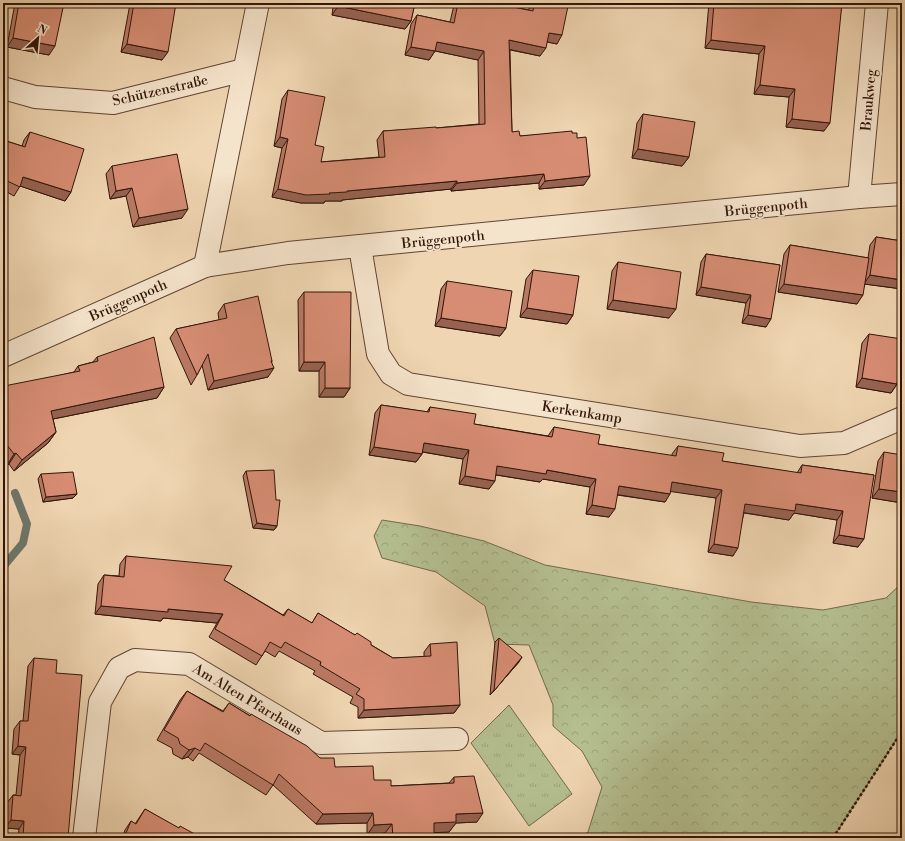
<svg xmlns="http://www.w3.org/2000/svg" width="905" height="841" font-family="'Libre Bodoni',serif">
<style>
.forest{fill:url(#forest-crowns);stroke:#73694c}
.park{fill:url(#park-tufts);stroke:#73694c}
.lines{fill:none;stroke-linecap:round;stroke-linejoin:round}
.stream{stroke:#70776a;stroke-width:8}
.minor-casing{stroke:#614433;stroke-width:24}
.path{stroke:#321409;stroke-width:2.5;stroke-dasharray:3 2;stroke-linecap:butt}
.minor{stroke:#f5e4cc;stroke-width:22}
.wall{fill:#b97964;stroke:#321409}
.shaded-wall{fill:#966351;stroke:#321409}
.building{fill:#d78d74;stroke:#321409}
.labels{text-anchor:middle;stroke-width:3.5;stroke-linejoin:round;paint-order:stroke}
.street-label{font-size:14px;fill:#321409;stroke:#f5e4cc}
</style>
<defs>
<pattern id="forest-crowns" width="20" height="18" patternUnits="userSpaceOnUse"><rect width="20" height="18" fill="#b4be8f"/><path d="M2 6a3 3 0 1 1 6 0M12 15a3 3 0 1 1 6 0" fill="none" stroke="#9ba27a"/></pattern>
<pattern id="park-tufts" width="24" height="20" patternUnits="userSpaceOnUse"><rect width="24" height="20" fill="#b4be8f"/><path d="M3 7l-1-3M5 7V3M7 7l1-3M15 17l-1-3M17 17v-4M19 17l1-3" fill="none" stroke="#9ba27a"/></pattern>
</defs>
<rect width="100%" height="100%" fill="#efd5b1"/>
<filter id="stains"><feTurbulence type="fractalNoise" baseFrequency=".005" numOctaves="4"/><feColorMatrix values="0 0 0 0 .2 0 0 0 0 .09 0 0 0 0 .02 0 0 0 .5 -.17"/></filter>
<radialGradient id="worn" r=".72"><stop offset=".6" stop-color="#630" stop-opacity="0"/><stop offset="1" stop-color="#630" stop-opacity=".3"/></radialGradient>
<path class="forest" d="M382,520l38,6 64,15 61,24 206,37 72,8 63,-12 16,-15v148l-69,107h-252l7,-6 14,-45 -20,-36 -29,-25v-21l-24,-60 -34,-1 -10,-38 -49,-34 -54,-14 -8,-22z"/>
<path class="park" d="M509,705l63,89 -43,32 -58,-83z"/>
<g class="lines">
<path class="stream" d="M3,567l20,-24 4,-19 -12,-31"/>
<g class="minor-casing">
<g id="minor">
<path d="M3,88l32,9 78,6 131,-33"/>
<path d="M859,197l18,-194"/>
<path d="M360,247l18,107 13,20 17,10 392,62 44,-3 58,-25"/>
<path d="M205,266l53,-263"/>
<path d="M3,356l202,-90 83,-13 571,-56 43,-3"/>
<path d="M84,838l16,-136 19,-34 16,-8 54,4 132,79 136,-4"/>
</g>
</g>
<path class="path" d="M833,838l69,-107"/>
<use href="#minor" class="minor"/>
</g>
<g class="wall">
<path d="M15,3h49l-15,52 -42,-8z"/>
<path d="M126,3h50l-14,57 -41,-8 9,-48z"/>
<path d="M314,3h101l-4,18 -6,8 -73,-14 1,-8z"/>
<path d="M455,3h38l36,7v-3l3,-4h23l2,41 -10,-2 -7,14 -30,-6 2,82 8,4 52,-3 12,52 -45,4v-6l-88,8v-2l-109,11v1h-17l-1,2h-23l-29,-6 10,-49 -8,-2 8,-47 6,-9 27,55 6,17 58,-5 -2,-17 6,-9 53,-3 43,-4 -1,-64 -43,-9 -6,9 -24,-5 6,-31 6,-9 33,7 4,-17z"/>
<path d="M709,3h133l-18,128 -38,-4 3,-30 -35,-3 5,-40 -54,-6z"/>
<path d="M643,114l46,43 -7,9 -50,-8 5,-35z"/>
<path d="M30,132l41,60 -6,9 -45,-15 -6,10 -11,-6v-50l19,6 2,-6z"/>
<path d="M112,166l70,52 -49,9 -7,-31 -16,3 -4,-25z"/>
<path d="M876,237l26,4v48l-37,-5 -8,20 -79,-12 6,-38 6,-9 78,13 2,-13z"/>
<path d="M706,254l74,11 -14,62 -24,-4 4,-20 -50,-8 5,-33z"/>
<path d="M618,262l51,56 -62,-9 5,-38z"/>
<path d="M533,270l40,45 -6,9 -47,-7 6,-38z"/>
<path d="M447,281l59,47 -6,8 -65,-10 6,-37z"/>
<path d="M304,292l46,96 -6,9h-25v-26h-20l-1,-71z"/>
<path d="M224,304l48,57 -4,16 -60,13 -6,-25 -5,10 -6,10 -21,-47 6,-9 43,-9 -1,-7z"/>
<path d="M869,334l28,50 -6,9 -35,-6 6,-44z"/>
<path d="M97,357l67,30 -7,11 -104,21 3,13 -8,11 -34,28 -5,-7 -2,1 -4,-5v-71l71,-17 4,-6 15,-4z"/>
<path d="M381,405l46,7 3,-5 44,17 74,12 6,-9 44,17 74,12v-2l6,-8 44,15 75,12 5,-8 72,10 -16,72 -25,-4 4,-23 -43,-7 -5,7 -45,-7 -11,43 -25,-4 8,-54 -45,-7 -6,11 -48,-7 -8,22 -23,-3 4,-27 -47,-8 -3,3 -44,-7 -7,14 -30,-5 4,-25 -41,-7v2l-6,8 -47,-7 6,-42z"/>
<path d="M884,452l18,51 -30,-5 6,-37z"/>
<path d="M246,471l31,55 -3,4 -21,-2 -10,-52z"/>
<path d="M41,474l36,20 -4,4 -30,4 -5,-23z"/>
<path d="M126,556l98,24 59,35 5,-6 24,14 6,-10 75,45 31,-1v-5l6,-8 30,61 -6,8 -96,5v-11l-8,-4 3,-6 -40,-23 2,-3 -36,-20 -4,6 -10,-6 -9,14 -47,-28 8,-14 -54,-5 -2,3 -66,-7 3,-30 6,-9 15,1 1,-12z"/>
<path d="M499,638l20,24 -29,33 5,-53z"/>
<path d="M34,658l22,15 12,165h-50l1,-9 -14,-1 2,-25 6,-8h3l4,-40 -8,-1 2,-25 6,-8h3l5,-55z"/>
<path d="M187,691l36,20 6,-8 106,64 56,19 58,-3 5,-6 23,45 -21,1 -7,9 -15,1v5h-49v-5l-18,2v-12l-51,1 -43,-39 -7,10 -67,-42 -6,8 -5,-4 -6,2 -9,-5 -1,-6 -15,-8 23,-40z"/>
<path d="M145,809l33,19 24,10h-80l3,-8 6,-9 4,3z"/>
</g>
<g class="shaded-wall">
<path d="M314,3h22l-3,4z"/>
<path d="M574,3h25l-3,4z"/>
<path d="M338,6l73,15 -6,8 -73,-14z"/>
<path d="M549,33l13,2 -5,9 -14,-3z"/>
<path d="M13,38l42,8 -6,9 -42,-8z"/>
<path d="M509,40l37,8 -6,8 -37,-8z"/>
<path d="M711,40l54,6 -6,8 -54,-6z"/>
<path d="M437,42l47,9 -6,9 -47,-10z"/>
<path d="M127,44l41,8 -6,8 -41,-8z"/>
<path d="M411,47l24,4 -6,9 -24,-5z"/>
<path d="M760,85l35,4 -6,8 -35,-3z"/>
<path d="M792,119l38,4 -6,8 -38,-4z"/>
<path d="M280,137l8,2 -6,9 -8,-2z"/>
<path d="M638,149l51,8 -7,9 -50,-8z"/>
<path d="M544,174l-5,9 -88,8 6,-8z"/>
<path d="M590,176l-6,9 -45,4 6,-8z"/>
<path d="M23,177l48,15 -6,9 -48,-16z"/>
<path d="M457,181l-6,8 -109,11v1h-17l-1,2h-23l-29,-6 6,-8 69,2z"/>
<path d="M132,188l-6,8 -16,3 6,-8z"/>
<path d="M188,209l-6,9 -49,9 6,-9z"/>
<path d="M870,275l32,5v9l-38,-5z"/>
<path d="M784,284l79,11 -6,9 -79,-12z"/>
<path d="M701,287l50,8 -5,8 -50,-8z"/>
<path d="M613,300l63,9 -7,9 -62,-9z"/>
<path d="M527,308l46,7 -6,9 -47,-7z"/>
<path d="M748,315l23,4 -5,8 -24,-4z"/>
<path d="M441,318l65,10 -6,8 -65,-10z"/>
<path d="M271,361h1l-6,9 8,-2 -6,9 -60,13 6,-9z"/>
<path d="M304,362h21l-6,9h-20z"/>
<path d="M862,378l35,6 -6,9 -35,-6z"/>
<path d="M164,387l-7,11 -114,23 8,-10z"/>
<path d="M325,388h25l-6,9h-25z"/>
<path d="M56,432l-8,11 -34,28 8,-11z"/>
<path d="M424,443l45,7 -6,9 -45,-8z"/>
<path d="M374,447l48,7 -6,8 -47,-7z"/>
<path d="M16,453l-7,11 -2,1 7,-11z"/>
<path d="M497,466l50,4 49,9 -6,8 -47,-8 -3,3 -49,-8z"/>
<path d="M465,476l30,5 -6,8 -30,-5z"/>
<path d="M672,482l50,8 -6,8 -49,-7z"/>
<path d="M619,486l51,8 -5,8 -52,-8z"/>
<path d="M879,489l23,3v11l-30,-5z"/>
<path d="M77,494l-4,4 -30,4 3,-5z"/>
<path d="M745,504h51l47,7 -6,9 -43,-7 -5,7 -49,-8z"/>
<path d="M592,505l23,4 -6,8 -23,-3z"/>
<path d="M257,523l20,3 -3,4 -21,-2z"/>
<path d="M839,535l25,4 -6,8 -25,-4z"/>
<path d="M714,544l24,4 -5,8 -25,-4z"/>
<path d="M101,606l67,3 55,5 -6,9 -54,-5 -2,3 -66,-7z"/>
<path d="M522,657l-3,5 -29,33 4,-4z"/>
<path d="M460,705l-6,8 -96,5 6,-8z"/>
<path d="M18,746l8,1 -6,8 -8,-1z"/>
<path d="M195,748l-7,9 -6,2 7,-9z"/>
<path d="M373,813l-6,10 -51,1 7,-10z"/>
<path d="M483,813l-6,9 -21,1 -7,9 -22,1 7,-10 22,-9z"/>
<path d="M11,820l13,1 -5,8 -14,-1z"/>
<path d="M392,824l-7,9 -18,2 7,-10z"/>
</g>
<g class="building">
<path d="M19,3h45l-9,43 -42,-8z"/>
<path d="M134,3h42l-8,49 -41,-8z"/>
<path d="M338,3h77l-4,18 -73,-15z"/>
<path d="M458,3h35l40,8 1,-8h21l13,3 -6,29 -13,-2 -3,15 -37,-8 3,92 7,-1 1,5 52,-5v2h5v5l9,-1 4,39 -45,5 -1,-7 -87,9v-2l-110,10v1l-18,1 1,1 -24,1 -28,-6 10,-50 -8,-2 8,-47 37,7 -10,48 9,2 -3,15 64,-5 -2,-26 53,-4v1l49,-4 -1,-73 -47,-9 -2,9 -24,-4 6,-32 37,8z"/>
<path d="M714,3h128l-12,120 -38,-4 3,-30 -35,-4 5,-39 -54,-6z"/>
<path d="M643,114l52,8 -6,35 -51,-8z"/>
<path d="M30,132l54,17 -13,43 -48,-15 -3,10 -17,-8v-39l22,7z"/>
<path d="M177,154l11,55 -49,9 -7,-30 -16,3 -4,-25z"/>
<path d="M876,237l26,4v39l-32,-5z"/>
<path d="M790,245l79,13 -6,37 -79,-11z"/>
<path d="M706,254l74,11 -9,54 -23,-4 3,-20 -50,-8z"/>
<path d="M618,262l63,10 -5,37 -63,-9z"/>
<path d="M533,270l46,6 -6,39 -46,-7z"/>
<path d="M447,281l65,10 -6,37 -65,-10z"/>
<path d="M304,292h47l-1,96h-25v-26h-21z"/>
<path d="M258,296l14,65h-1l3,7 -60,13 -6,-27 -11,21 -21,-46 51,-11 -3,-14z"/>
<path d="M869,334l33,5v12l-5,33 -35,-6z"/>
<path d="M154,337l10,50 -113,24 5,21 -34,28 -6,-7 -2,1 -11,-14v-51l6,-4 71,-14 -2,-5 20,-5 -1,-4z"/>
<path d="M381,405l48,7 1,-5 46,7 -2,10 78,13 2,-10 46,8 -2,9 78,12 2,-10 46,7 -2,8 79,12 1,-8 72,10 -10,64 -25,-4 4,-24 -47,-7 -1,7 -50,-7 -7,44 -24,-4 8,-54 -50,-8 -2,12 -51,-8 -4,23 -23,-4 4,-26 -49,-9 -1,4 -49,-8 -2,15 -30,-5 4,-26 -45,-7 -2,11 -48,-7z"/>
<path d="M884,452l18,3v37l-23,-3z"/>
<path d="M274,470l2,30h4l-3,26 -20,-3 -11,-52z"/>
<path d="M73,472l4,22 -31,3 -5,-23z"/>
<path d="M126,556l106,10 -8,14 60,36 4,-7 24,14 6,-10 37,22 2,-2 14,9v3l22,13 38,-2 -1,-12 27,-2 3,63 -96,5v-11l-8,-5 4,-5 -40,-24 1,-3 -36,-20 -4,6 -11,-6 -8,14 -47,-27 8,-15 -55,-5v3l-67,-6 3,-31 20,2z"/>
<path d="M499,638l23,19 -28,34z"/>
<path d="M34,658l23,2 -1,13 26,2 -14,163h-45l1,-17 -13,-1 2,-25 8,1 5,-49 -8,-1 2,-25h8z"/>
<path d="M187,691l36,21 6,-9 21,13 1,-2 56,32 13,12h14l1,9 38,-1 1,14h17v6l63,-3v-6l20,-1 9,37 -27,1v8l-22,1v15h-41l-1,-14 -18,1 -1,-12 -50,1 -44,-40 -6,11 -68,-42 -5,8 -5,-3 -6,2 -9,-6 -2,-6 -14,-8z"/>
<path d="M145,809l34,19 1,-2 22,12h-78l7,-17 5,3z"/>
</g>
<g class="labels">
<g class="street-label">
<text transform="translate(160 90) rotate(-13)" y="5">Schützenstraße</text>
<text transform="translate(868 100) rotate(-85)" y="5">Braukweg</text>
<text transform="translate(766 207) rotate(-6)" y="5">Brüggenpoth</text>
<text transform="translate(443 239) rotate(-6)" y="5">Brüggenpoth</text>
<text transform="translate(128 300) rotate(-24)" y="5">Brüggenpoth</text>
<text transform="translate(582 412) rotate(9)" y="5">Kerkenkamp</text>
<text transform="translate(248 699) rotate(31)" y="5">Am Alten Pfarrhaus</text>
</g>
</g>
<rect width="905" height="841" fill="none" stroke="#efd5b1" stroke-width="16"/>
<rect x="4" y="4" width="897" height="833" fill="none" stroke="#321409" stroke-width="2"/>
<rect x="8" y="8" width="889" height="825" fill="none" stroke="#321409"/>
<g transform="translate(38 38) rotate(27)" stroke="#f5e4cc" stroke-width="3" paint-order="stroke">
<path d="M0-3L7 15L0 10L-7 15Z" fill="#321409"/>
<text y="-6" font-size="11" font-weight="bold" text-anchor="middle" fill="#321409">N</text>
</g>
<rect width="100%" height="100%" filter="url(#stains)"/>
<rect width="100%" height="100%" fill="url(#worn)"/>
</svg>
